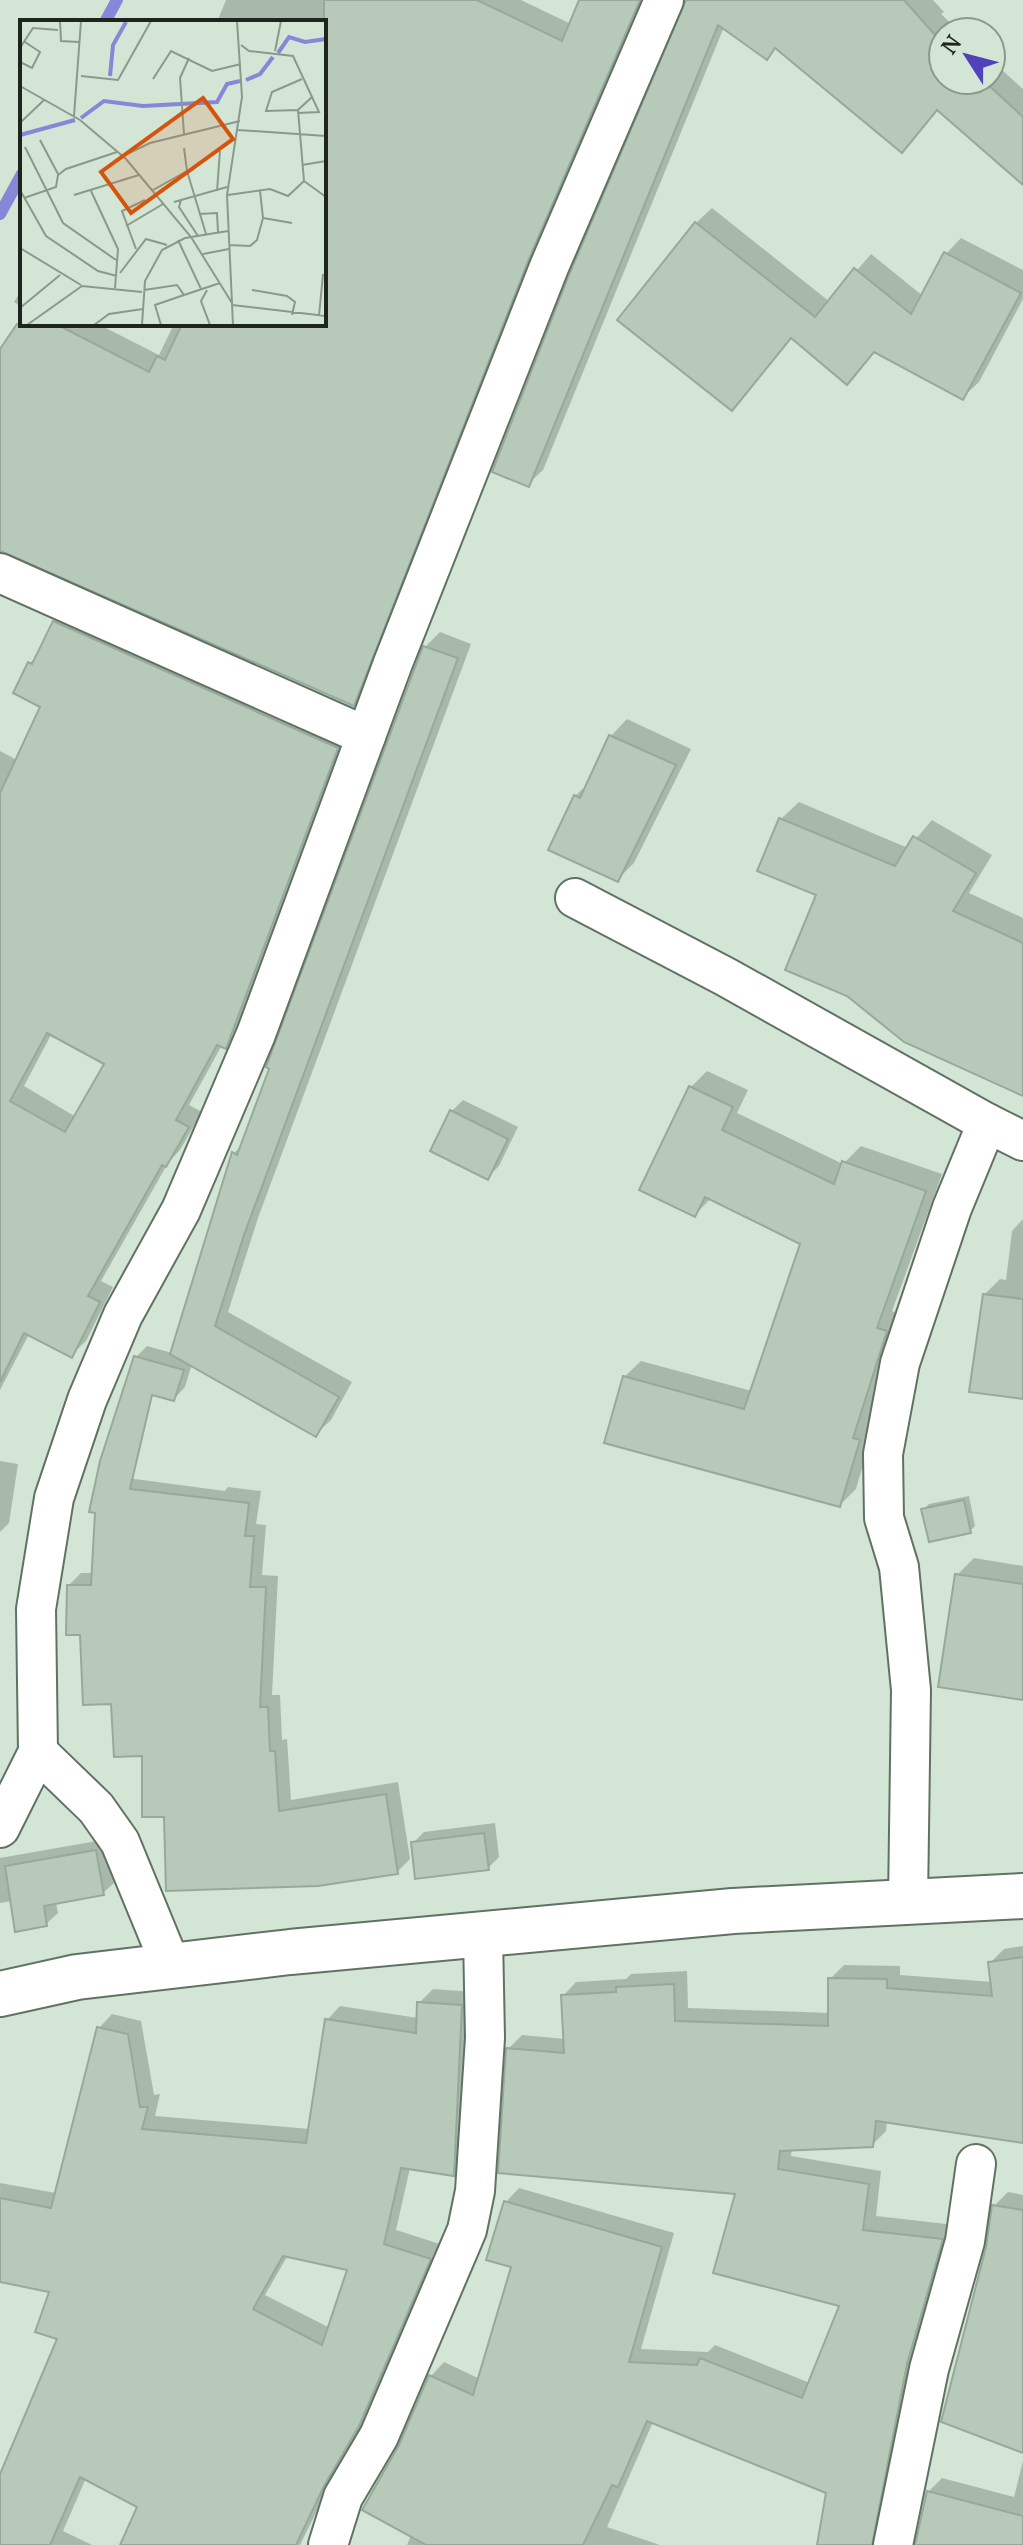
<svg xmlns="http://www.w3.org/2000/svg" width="1023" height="2545" font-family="'PT Serif',serif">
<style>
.shadow{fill:#0003;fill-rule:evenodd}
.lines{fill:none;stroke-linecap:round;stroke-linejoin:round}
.stream{stroke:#8687d9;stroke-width:12}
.building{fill:#b7caba;stroke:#97aa9a;stroke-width:2;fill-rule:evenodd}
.minor-casing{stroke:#617264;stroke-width:42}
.secondary-casing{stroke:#617264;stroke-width:48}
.minor{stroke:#fff;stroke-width:38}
.secondary{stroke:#fff;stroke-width:44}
.inset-river{fill:none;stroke:#8687d9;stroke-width:4}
.inset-road{fill:none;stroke:#8b998c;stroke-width:2}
.view{fill:#d4540e;fill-opacity:0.15;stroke:#d4540e;stroke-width:4}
.inset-edge{fill:none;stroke:#1e251f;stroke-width:4}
</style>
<rect width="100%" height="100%" fill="#d3e6d5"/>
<g class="shadow">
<path d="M226,0h295l50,24 11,-24h65l-279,689 -15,15 -353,-154v-198l22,-32v4h76l61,31 15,-31h150v-302h-107z"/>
<path d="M687,0h246l11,12 -3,2 19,18h-17v48h48v-20l32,29v95l-84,-75 -37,41 -125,-103 -10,10 -43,-30 -181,443 -15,14z"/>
<path d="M712,208l118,94 41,-48 52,42 23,-42 15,-16 62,32v29l-44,83 -16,15 -87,-47 -29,32 -55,-45 -60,72 -36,-186z"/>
<path d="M22,289v18l-8,-5z"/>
<path d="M69,607l282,126 -111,299 -15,14 -3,-1 -33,60 13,7 -22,38 -12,13 -67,118 12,6 -27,54 -15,14 -42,-21 -29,56v-639l17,9 26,-54 -13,-43 10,-10 15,-31zM52,1033l55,30 -31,54 -52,-31z"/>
<path d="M440,632l31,12 -213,574 -30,94 124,70 -21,38 -15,14 -124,-70 -7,23 -11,12 -38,-42 11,-11 25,7 62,-200 10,-10 181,-496z"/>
<path d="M627,719l64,30 -57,114 -17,17 -42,-84 15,-14 21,-46z"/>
<path d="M799,802l109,46 24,-28 60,35 -23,38 54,25v176l-204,-200 -38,-75z"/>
<path d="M707,1071l41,19 -11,23 106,51 18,-18 81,28 -50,137 11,4 -35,107 7,2 -19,65 -16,16 -216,-128 17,-16 111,30 51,-148 -92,-45 -16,17 -4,-128z"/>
<path d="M463,1100l55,27 -19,39 -11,11 -36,-66z"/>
<path d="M1023,1219v178l-39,-102 16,-16 6,1 6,-49z"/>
<path d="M0,1461l18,3 -9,59 -9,9z"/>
<path d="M112,1476l113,15 3,-4 33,4 -5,33 10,1 -4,50 16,1 -6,119h8l2,45 5,-1 4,61 107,-18 12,77 -13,13 -231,-57 -22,-61 -31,-52 -31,-69 -13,-48 12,-12h12z"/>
<path d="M969,1496l6,30 -5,5 -46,-22 5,-5z"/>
<path d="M974,1558l49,8v132l-66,-123z"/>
<path d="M495,1823l4,34 -11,11 -75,-25 11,-11z"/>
<path d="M108,1839l7,43 -12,11 -47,9 2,11 -12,11 -34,-23 -12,2v-45z"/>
<path d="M1023,1946v194l-136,-20 -1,11 -14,14 -80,3 -1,8 90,15 -5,45 79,9 -65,320h-71l9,-53 -175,-70 -46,105 53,18h-253l4,-10 -10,-89 30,-70 13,-14 36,17 34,-113 -8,-64 13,-14 155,45 -33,116 67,3 7,-7 95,38 32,-78 -105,-113 -229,-143 14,-14 43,4 -2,-43 13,-14 50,-3 5,-5 56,-3 1,37 142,5v-34l14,-14 56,1v9l93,7 -3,-19 14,-14z"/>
<path d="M433,1989l42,3 -8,169 -14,13 -43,-6 -14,62 47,15 -71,165 -35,60 -37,75h-177l17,-39 -54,-28 -23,53 29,14h-92v-66l60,-141 -9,-47 -51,-11v-97l56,10 43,-165 13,-14 29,7 13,74 6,-1 -5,22 155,13 17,-109 13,-14 78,12 1,-15zM288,2255l61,13 -19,60 -65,-33z"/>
<path d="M1008,2192l15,3v256l-35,-204 6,-41z"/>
<path d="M1023,2461v84h-106l11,-53 14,-14 72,19z"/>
</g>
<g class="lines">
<g class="stream">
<path d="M105,22l12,-22"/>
<path d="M0,214l22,-40"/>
</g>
</g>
<g class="building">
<path d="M324,0h153l85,41 17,-41h61l-111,259 -175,447 -354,-155v-202l17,-25h39l93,48 8,-16 8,4 17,-36h142z"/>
<path d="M686,0h218l39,44v36h40l40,37v68l-86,-75 -35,43 -127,-105 -8,12 -49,-35 -189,462 -37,-15 77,-197z"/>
<path d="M695,222l120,95 39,-49 57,46 33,-62 77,41 -58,107 -89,-48 -27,33 -56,-47 -59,73 -115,-91z"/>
<path d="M53,621l285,127 -112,301 -9,-4 -41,75 13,7 -23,40 -4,-2 -74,131 12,6 -28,56 -48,-25 -24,49v-589l40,-86 -27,-14 15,-31 4,2zM47,1033l57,31 -39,68 -55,-31z"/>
<path d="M423,646l35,12 -214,577 -29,91 124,71 -23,40 -146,-83 62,-202 5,3 32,-86 -3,-2z"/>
<path d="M609,735l67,30 -58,117 -70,-32 26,-55 6,3z"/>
<path d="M779,818l116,48 18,-30 63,37 -23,38 70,32v153l-119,-54 -57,-46 -62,-26 31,-75 -59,-24z"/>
<path d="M689,1086l44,21 -11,23 112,54 8,-23 84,30 -49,137 10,3 -34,107 7,2 -20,67 -236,-64 19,-67 121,33 56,-165 -95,-47 -10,20 -56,-27z"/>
<path d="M450,1110l58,29 -20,41 -58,-29z"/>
<path d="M983,1294l40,5v100l-54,-7z"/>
<path d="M134,1356l50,14 -10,31 -22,-6 -22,94 119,14 -4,33h9l-4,51h16l-6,120h8l2,44h5l4,60 107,-17 12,80 -80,12 -152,5 -2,-74h-22v-61l-28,1 -3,-53 -28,1 -3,-70h-14l1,-50h24l4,-72 -6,-1 11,-51z"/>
<path d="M964,1500l7,33 -42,9 -8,-33z"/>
<path d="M955,1574l68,10v116l-85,-13z"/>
<path d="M484,1833l5,37 -74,9 -4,-37z"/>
<path d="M96,1850l8,45 -60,11 3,20 -32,6 -10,-66z"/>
<path d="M1023,1957v186l-147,-22 -3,26 -93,4 -2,18 91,15 -6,46 80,9 -36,125 -35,181h-55l9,-52 -179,-72 -29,66 -6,-2 -29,60h-157l-64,-35 37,-65 30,-70 44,20 38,-128 -25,-7 18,-59 158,46 -33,115 68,3 3,-7 102,40 37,-92 -126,-33 22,-79 -237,-21 8,-125 58,5 -3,-58 55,-3v-5l58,-3 1,37 153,5v-48l59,1v9l105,8 -4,-34z"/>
<path d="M417,2002l45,3 -8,171 -53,-8 -17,76 47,15 -72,167 -35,60 -28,59h-176l17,-38 -57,-30 -30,68h-50v-71l57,-135 -22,-7 14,-40 -49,-10v-84l51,10 46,-181 31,7 12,73h8l-6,22 164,14 19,-124 91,14zM283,2256l64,14 -25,75 -69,-36z"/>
<path d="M992,2205l31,5v243l-82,-31 45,-175z"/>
<path d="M927,2491l96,25v29h-108z"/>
</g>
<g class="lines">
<g class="minor-casing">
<g id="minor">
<path d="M0,573l366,163"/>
<path d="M575,898l151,79 261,146 -35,85 -52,155 -17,91 1,64 15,49 12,123 -3,212"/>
<path d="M987,1123l36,18"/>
<path d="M38,1752l58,56 24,34 51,124"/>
<path d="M0,1828l38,-76 -2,-143 18,-111 33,-98 36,-85 58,-105 75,-176 137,-371 156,-396 115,-267"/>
<path d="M328,2545l15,-48 36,-61 88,-206 8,-39 10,-153 -2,-102"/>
<path d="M893,2545l36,-176 36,-128 11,-77"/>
</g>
</g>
<g class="secondary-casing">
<path id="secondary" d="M0,1994l77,-17 213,-25 443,-41 290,-15"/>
</g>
<use href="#minor" class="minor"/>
<use href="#secondary" class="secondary"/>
</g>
<g transform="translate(20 20)">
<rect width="306" height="306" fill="#d3e6d5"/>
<path class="inset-river" d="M258,33l11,-16 16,5 21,-3M90,56l3,-31 13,-23M226,60l14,-6 13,-17M61,98l23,-17 39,5 74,-4 10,-18 13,-3M0,115l55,-15"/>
<path class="inset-road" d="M40,1l1,20 18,1M221,25l8,6 44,5 26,56 -21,1M0,28l13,-20 25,2M255,31l6,-30M0,42l12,6 8,-16 -15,-10M61,56l37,4 33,-59M133,59l18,-28 41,20 29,-7M0,66l60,34 46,39 65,78 41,66M292,77l-14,13 6,71 22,16M278,90l-32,1 6,-19 30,-13M54,96l7,-95M0,103l24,-23M218,110l88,6M164,114l-4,-56 9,-20M20,120l18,34M5,127l38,76 53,37M103,136l27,-13 90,-22M282,145l24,-4M167,151l19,63M0,170l26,46 52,35 19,5M133,170l34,-19 -3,-23M71,171l27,58 -3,39M197,171l3,-40M54,175l65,-20M208,175l42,-6 18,7 16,-15M4,178l32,-11 2,-12 8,-6 51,-17M161,180l-2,7 19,29M154,182l53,-15M179,194l18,-1 1,19M243,198l29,5M106,206l37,-22M158,220l23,49M209,225l21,1 7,-6 6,-22 -3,-27M0,228l61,37M116,229l-14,-38 23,-11M183,234l26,-5M100,253l26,-34 21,6M124,270l33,-5 7,10 36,-12M187,270l-6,11 9,24M232,270l35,6 8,6 -3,13M212,285l94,11M0,288l40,-33M299,296l4,-42M7,305l55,-39 60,6M74,305l15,-11 34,-5M122,305l3,-44 17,-31 23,-12 43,-7M141,305l-6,-20 29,-10M213,305l-6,-130 15,-98 -5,-76"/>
<path class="view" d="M183,78l30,41 -102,74 -30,-41z"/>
<rect width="306" height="306" class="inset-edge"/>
</g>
<g transform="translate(967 56) rotate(306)"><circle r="38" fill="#d3e6d5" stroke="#8b998c" stroke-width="2"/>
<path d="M0-6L14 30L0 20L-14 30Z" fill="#5042ba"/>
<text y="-12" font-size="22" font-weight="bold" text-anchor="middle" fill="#1e251f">N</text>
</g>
</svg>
